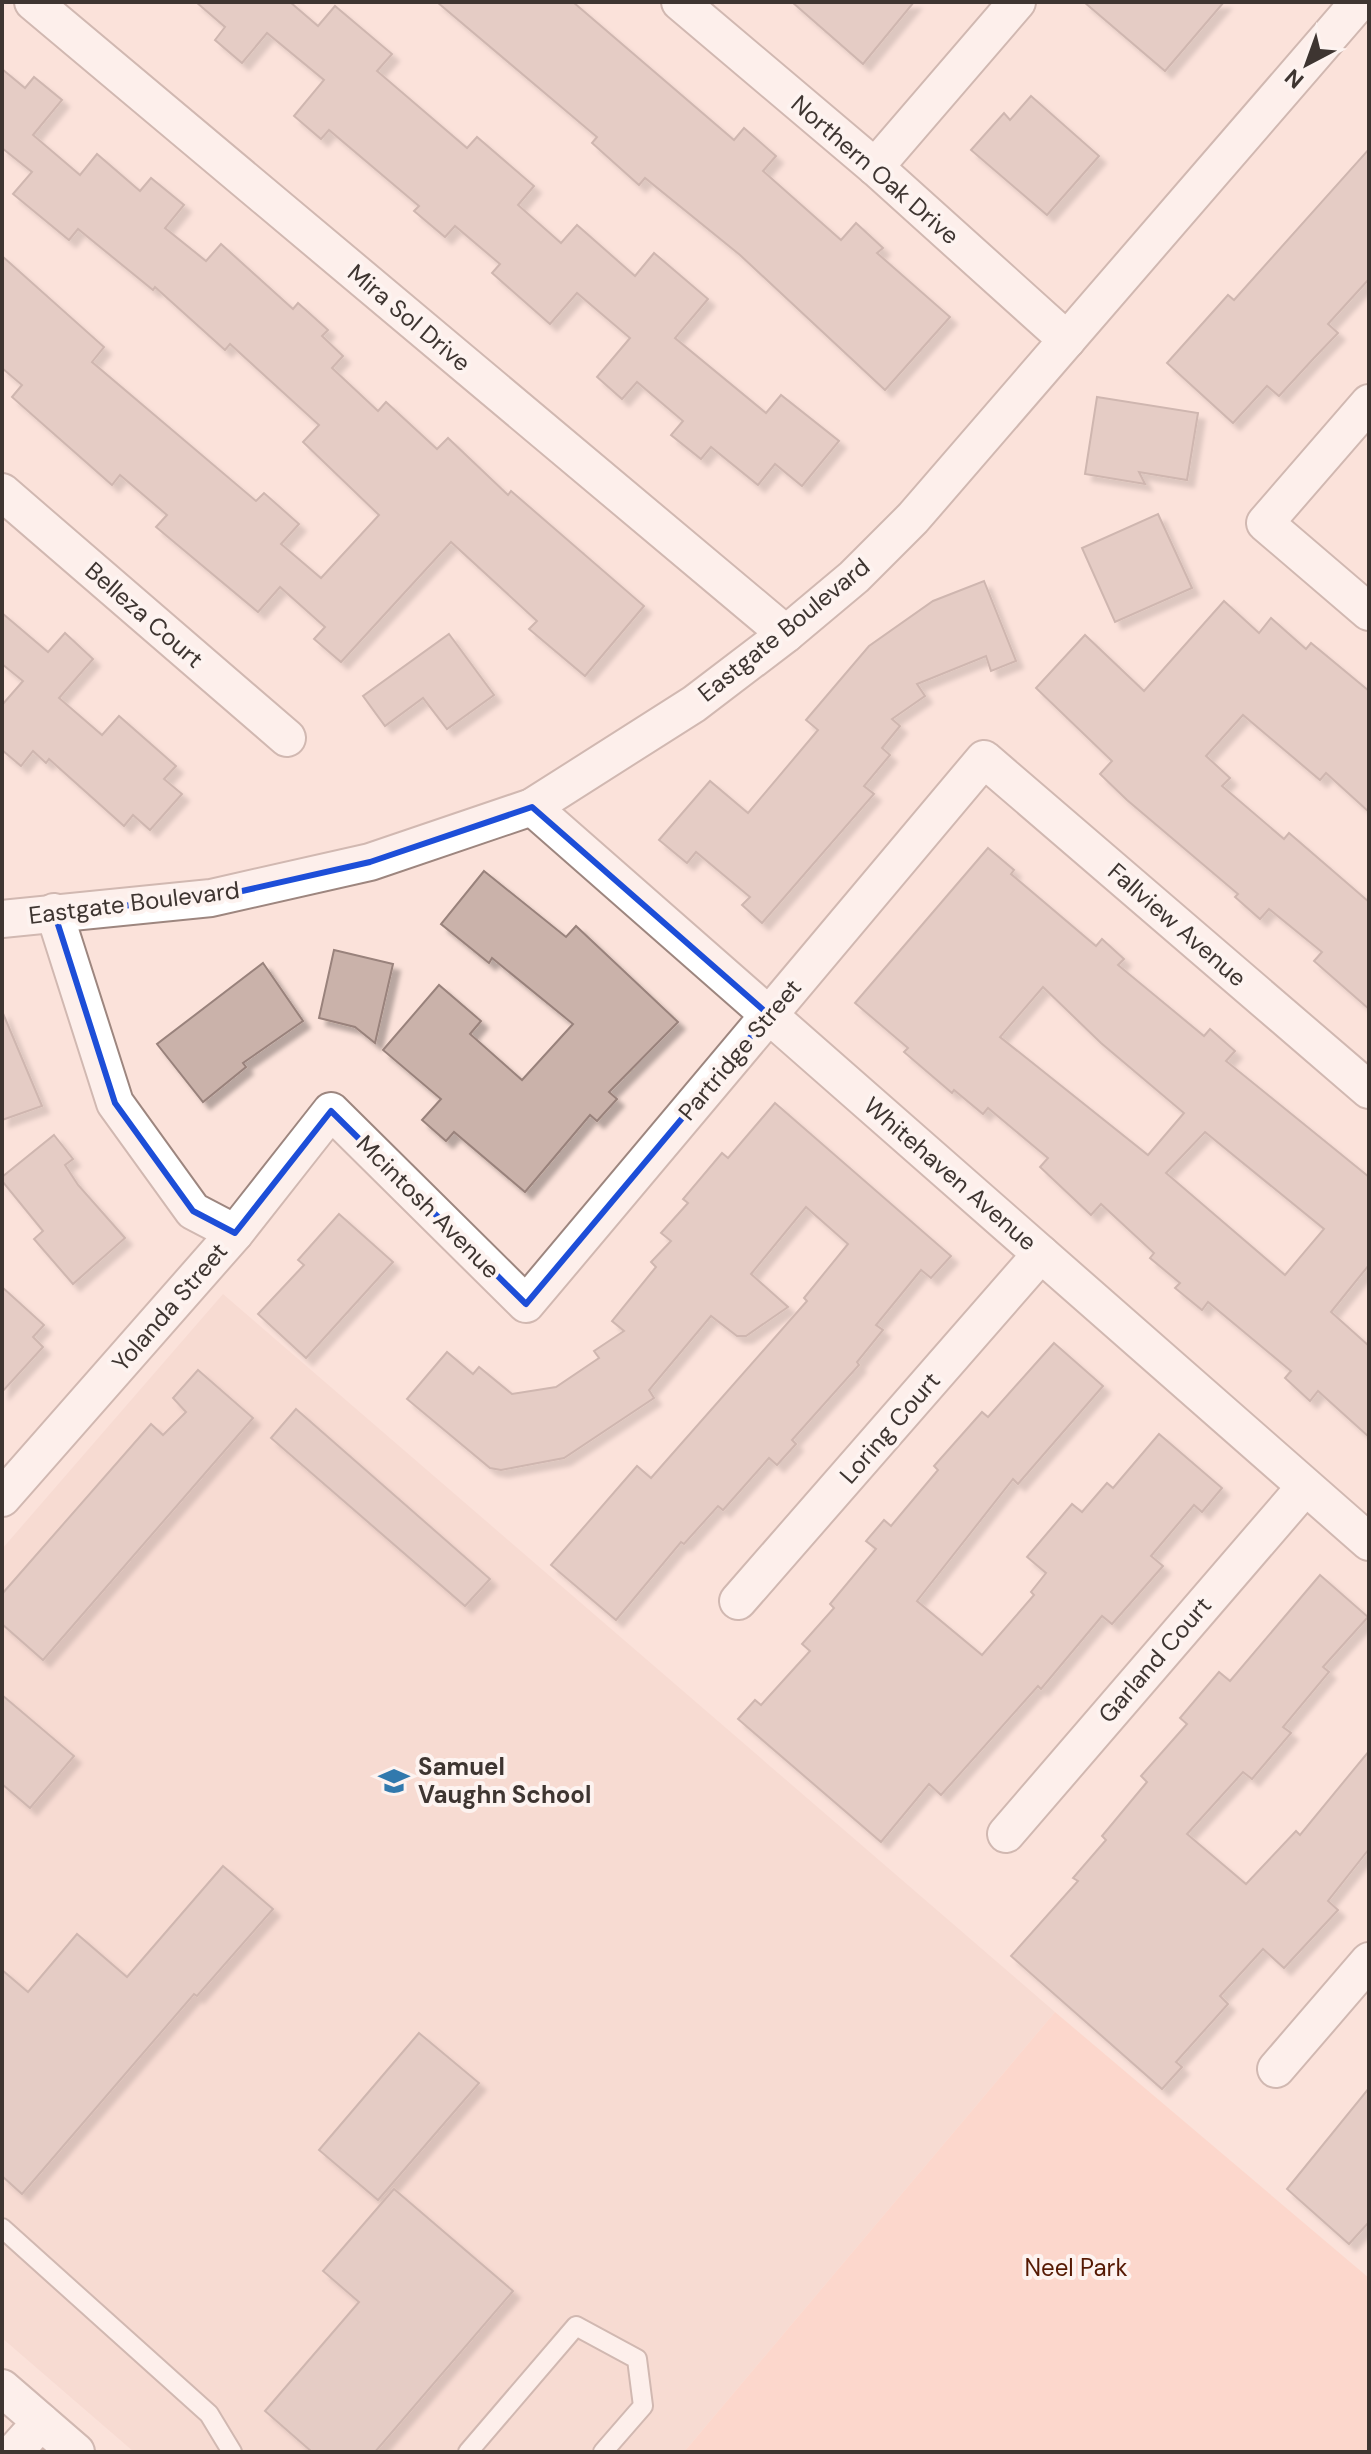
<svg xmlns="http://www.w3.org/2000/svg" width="1371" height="2454" font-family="'DM Sans',sans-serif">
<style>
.built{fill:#f2d2c8}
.green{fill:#fccbba}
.building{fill:#cab2aa;stroke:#99827b;stroke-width:2;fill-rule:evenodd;filter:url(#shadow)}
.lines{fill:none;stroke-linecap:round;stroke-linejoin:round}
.lane-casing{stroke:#9d867f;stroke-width:22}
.street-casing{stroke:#9d867f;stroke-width:40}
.lane{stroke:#fff;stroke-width:18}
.street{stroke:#fff;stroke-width:36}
.marked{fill:none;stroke:#1d4ed8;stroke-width:6;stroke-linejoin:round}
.labels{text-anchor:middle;stroke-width:8;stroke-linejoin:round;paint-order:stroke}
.street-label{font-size:24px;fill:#3e3531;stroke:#fdf3f0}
.poi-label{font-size:24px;font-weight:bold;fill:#3e3531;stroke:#fdf3f0;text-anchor:start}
.park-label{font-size:24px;fill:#551903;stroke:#fdf3f0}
</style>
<defs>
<filter id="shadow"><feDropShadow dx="7" dy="7" stdDeviation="2" flood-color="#0004"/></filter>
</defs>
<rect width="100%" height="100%" fill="#fbe2da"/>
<path class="built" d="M223,1294l832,718 -371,440h-550l-132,-114v-789z"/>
<path class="green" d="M1055,2012l314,266v174h-685z"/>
<g class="building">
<path d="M196,2h94l28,24 17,-20 57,48 -15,17 90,77 10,-11 57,49 -16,19 43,38 16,-18 58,51 19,-23 54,46 -33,39 91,75 15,-18 58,46 -37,45 -27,-22 -17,21 -47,-38 -10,12 -30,-24 12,-14 -46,-39 -15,17 -25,-22 33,-39 -53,-45 -27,31 -58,-51 8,-9 -45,-38 -10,11 -31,-26 5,-5 -90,-76 -8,9 -27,-23 30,-36 -57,-47 -25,30 -27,-23 10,-13z"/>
<path d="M437,2h136l161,138 10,-12 32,28 -13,15 78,69 15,-17 27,25 -6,5 73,64 -65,73 -145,-135 -95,-77 -6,7 -47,-42 5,-6z"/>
<path d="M792,2h122l-51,62z"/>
<path d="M1084,2h140l-59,69z"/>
<path d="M2,69l23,19 9,-11 28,23 -29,35 47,40 17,-21 43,37 11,-13 33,27 -19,23 41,33 15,-17 72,65 5,-6 30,27 -6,6 21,20 -11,12 46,43 8,-9 51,47 11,-11 60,57 3,-4 133,115 -59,70 -56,-47 8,-8 -86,-79 -110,120 -27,-23 11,-12 -45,-40 -22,25 -102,-85 11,-12 -47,-40 -8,10 -100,-88 10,-12 -20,-17v-112l102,91 -12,15 164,139 8,-8 35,31 -18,20 40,34 58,-63 -76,-73 16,-17 -89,-81 -5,6 -70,-63 -2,3 -75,-61 -9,11 -56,-46 19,-22 -30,-24z"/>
<path d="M1031,96l68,60 -52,59 -76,-65 33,-37 6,7z"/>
<path d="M1369,149v130l-41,45 10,9 -24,25 -35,38 -12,-10 -34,37 -66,-60 61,-68 6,5z"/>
<path d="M1097,397l101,16 -11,67 -48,-8 6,12 -60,-10z"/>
<path d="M1158,514l34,74 -77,34 -33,-74z"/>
<path d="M984,581l32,80 -25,10 -5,-15 -69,28 8,12 -33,23 8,7 -18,22 8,7 -26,31 10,8 -112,129 -20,-18 8,-8 -54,-45 -9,11 -28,-23 51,-59 38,32 70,-83 -12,-10 63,-74 64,-45z"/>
<path d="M1224,601l35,32 12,-15 35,31 5,-6 58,48v121l-43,-39 -6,7 -77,-65 -37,41 24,22 -8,8 62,53 5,-6 80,69v107l-55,-48 8,-9 -53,-43 -9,10 -25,-22 3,-3 -111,-94 -27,-26 12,-13 -76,-73 49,-53 59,56z"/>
<path d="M2,613l46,39 17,-19 28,26 -34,39 43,37 17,-19 57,50 -12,13 18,15 -32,36 -17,-15 -9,11 -75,-67 -3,4 -13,-12 -12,15 -19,-16v-45l21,-24 -21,-17z"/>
<path d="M449,634l45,61 -47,34 -24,-31 -38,28 -22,-30z"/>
<path d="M988,848l26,22 -3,4 85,72 6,-7 22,20 -6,6 86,71 6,-7 25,22 -9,10 143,116v88l-38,47 38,34v91l-51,-46 -8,10 -25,-23 6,-7 -83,-69 -6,8 -27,-22 5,-5 -30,-25 4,-5 -53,-49 -10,11 -51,-48 8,-9 -60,-50 -5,6 -29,-24 -2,3 -48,-41 4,-4 -53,-45zM1043,987l58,56 83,70 -36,42 -148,-118zM1205,1132l119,97 -39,46 -119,-102z"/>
<path d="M484,871l82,66 10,-11 102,96 -69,70 8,7 -20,22 -7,-6 -65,77 -71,-60 -8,9 -24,-21 19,-21 -58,-49 56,-65 42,36 -11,13 52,46 51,-56 -81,-66 -3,5 -48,-39z"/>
<path d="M334,950l59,14 -18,79 -20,-16 -36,-9z"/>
<path d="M263,963l40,58 -60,42 3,4 -43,35 -46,-58z"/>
<path d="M2,1011l40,95 -40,14z"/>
<path d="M775,1103l176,153 -20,22 -10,-8 -45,55 7,5 -26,32 2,3 -67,75 4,4 -19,21 -8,-7 -46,52 -5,-4 -34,38 -3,-2 -65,78 -65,-55 86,-99 14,12 156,-177 -3,-3 44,-54 -42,-37 -55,67 37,33 -42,29h-9l-26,-20 -62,74 5,8 -90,60 -63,12 -11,-2 -83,-69 40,-47 26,22 6,-7 33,27 44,-7 43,-29 -5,-7 30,-20 -12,-10 44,-54 -5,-5 20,-21 -10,-8 27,-30 -5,-4 39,-46 6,5z"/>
<path d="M54,1135l19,24 -8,6 13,20 47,53 -52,46 -39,-45 9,-8 -41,-50v-4z"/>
<path d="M339,1214l54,48 -87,96 -48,-44 46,-49 -6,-5z"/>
<path d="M2,1287l42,38 -11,12 10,10 -41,45z"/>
<path d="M1054,1343l49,43 -85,98 -5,-5 -96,122 65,54 52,-60 -3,-3 15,-19 -19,-16 45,-53 10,8 25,-29 6,5 46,-54 63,54 -20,24 -8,-7 -43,51 12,10 -51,58 -10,-8 -61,73 -3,-3 -97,109 -12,-11 -48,58 -143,-123 17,-19 6,5 49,-54 -8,-7 32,-36 -4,-4 46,-55 -10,-8 18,-21 7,6 47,-56 -4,-4 48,-54 6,5z"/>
<path d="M198,1370l55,48 -210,242 -41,-36v-30l149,-170 12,11 23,-23 -13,-14z"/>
<path d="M296,1409l194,170 -25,27 -194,-168z"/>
<path d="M1320,1575l48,42 -45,50 6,5 -46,55 8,6 -39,46 -9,-7 -56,62 59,50 50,-53 4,4 69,-84v98l-41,52 10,9 -54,58 -21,-19 -43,47 8,8 -52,58 6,5 -20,22 -151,-133 67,-75 -5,-3 33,-38 -4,-4 45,-54 -6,-6 46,-52 -7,-6 39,-46 11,9z"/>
<path d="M2,1695l72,61 -44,52 -28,-24z"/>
<path d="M223,1866l50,43 -76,87 -3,-2 -172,200 -20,-18v-206l26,22 49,-58 50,43z"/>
<path d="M419,2033l60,50 -101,117 -59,-50z"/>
<path d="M1369,2088v134l-20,22 -62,-55z"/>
<path d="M394,2189l119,102 -138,161h-63l-47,-41 94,-109 -36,-31z"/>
</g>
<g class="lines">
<g class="lane-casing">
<g id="lane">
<path d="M2,2228l207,186 23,38"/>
<path d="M468,2452l108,-126 61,33 6,47 -40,46"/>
</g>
</g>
<g class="street-casing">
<g id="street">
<path d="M33,2l753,632"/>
<path d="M680,2l195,165 192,173"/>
<path d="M875,167l142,-165"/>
<path d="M1369,403l-104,120 104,89"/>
<path d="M2,492l285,246"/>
<path d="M532,807l837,735"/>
<path d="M54,912l61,191 78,108 42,22"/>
<path d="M2,919l209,-21 159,-36 162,-55 162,-103 92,-70 68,-57 59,-59 446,-516"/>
<path d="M2,1498l233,-265 96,-122 195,193 458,-545 385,331"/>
<path d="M738,1601l303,-347"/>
<path d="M1006,1834l299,-347"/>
<path d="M1276,2069l93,-108"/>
<path d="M2,2388l74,64"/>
<path d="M14,2452l27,-30"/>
</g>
</g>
<use href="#lane" class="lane"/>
<use href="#street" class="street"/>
</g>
<path d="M0 0H1371V2454H0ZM532,807l237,208 -243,289 -195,-193 -96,122 -42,-22 -78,-108 -61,-191 157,-14 159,-36z" fill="#fbe2da" fill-opacity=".55" fill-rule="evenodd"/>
<path class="marked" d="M532,807l237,208 -243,289 -195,-193 -96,122 -42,-22 -78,-108 -61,-191 157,-14 159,-36z"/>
<defs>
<g id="school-bare" transform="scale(2.4)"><path d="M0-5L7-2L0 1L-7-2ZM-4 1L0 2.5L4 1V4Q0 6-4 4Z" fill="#3179ad" stroke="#fdf3f0" stroke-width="2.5" paint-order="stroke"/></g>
</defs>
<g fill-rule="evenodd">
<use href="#school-bare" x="394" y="1781"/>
</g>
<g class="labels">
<g class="street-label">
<text transform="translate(875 170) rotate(41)" y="8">Northern Oak Drive</text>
<text transform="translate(409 318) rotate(40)" y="8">Mira Sol Drive</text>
<text transform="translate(144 615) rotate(41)" y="8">Belleza Court</text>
<text transform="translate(784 630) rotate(-39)" y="8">Eastgate Boulevard</text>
<text transform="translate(134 903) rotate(-7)" y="8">Eastgate Boulevard</text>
<text transform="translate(1177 925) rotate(41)" y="8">Fallview Avenue</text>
<text transform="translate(740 1050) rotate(-50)" y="8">Partridge Street</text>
<text transform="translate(950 1174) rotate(41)" y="8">Whitehaven Avenue</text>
<text transform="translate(428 1207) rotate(45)" y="8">Mcintosh Avenue</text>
<text transform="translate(170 1307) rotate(-49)" y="8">Yolanda Street</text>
<text transform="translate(890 1428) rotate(-49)" y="8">Loring Court</text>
<text transform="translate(1155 1660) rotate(-49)" y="8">Garland Court</text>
</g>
<g class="poi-label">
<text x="418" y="1775">Samuel<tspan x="418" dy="28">Vaughn School</tspan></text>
</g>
<g class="park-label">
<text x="1076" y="2276">Neel Park</text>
</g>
</g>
<rect width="1371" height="2454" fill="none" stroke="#3e3531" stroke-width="8"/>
<g transform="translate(1307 64) rotate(221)" stroke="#fdf3f0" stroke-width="6" paint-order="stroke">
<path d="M0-6L14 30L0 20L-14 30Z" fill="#3e3531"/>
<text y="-12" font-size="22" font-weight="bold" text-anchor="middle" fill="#3e3531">N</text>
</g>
</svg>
